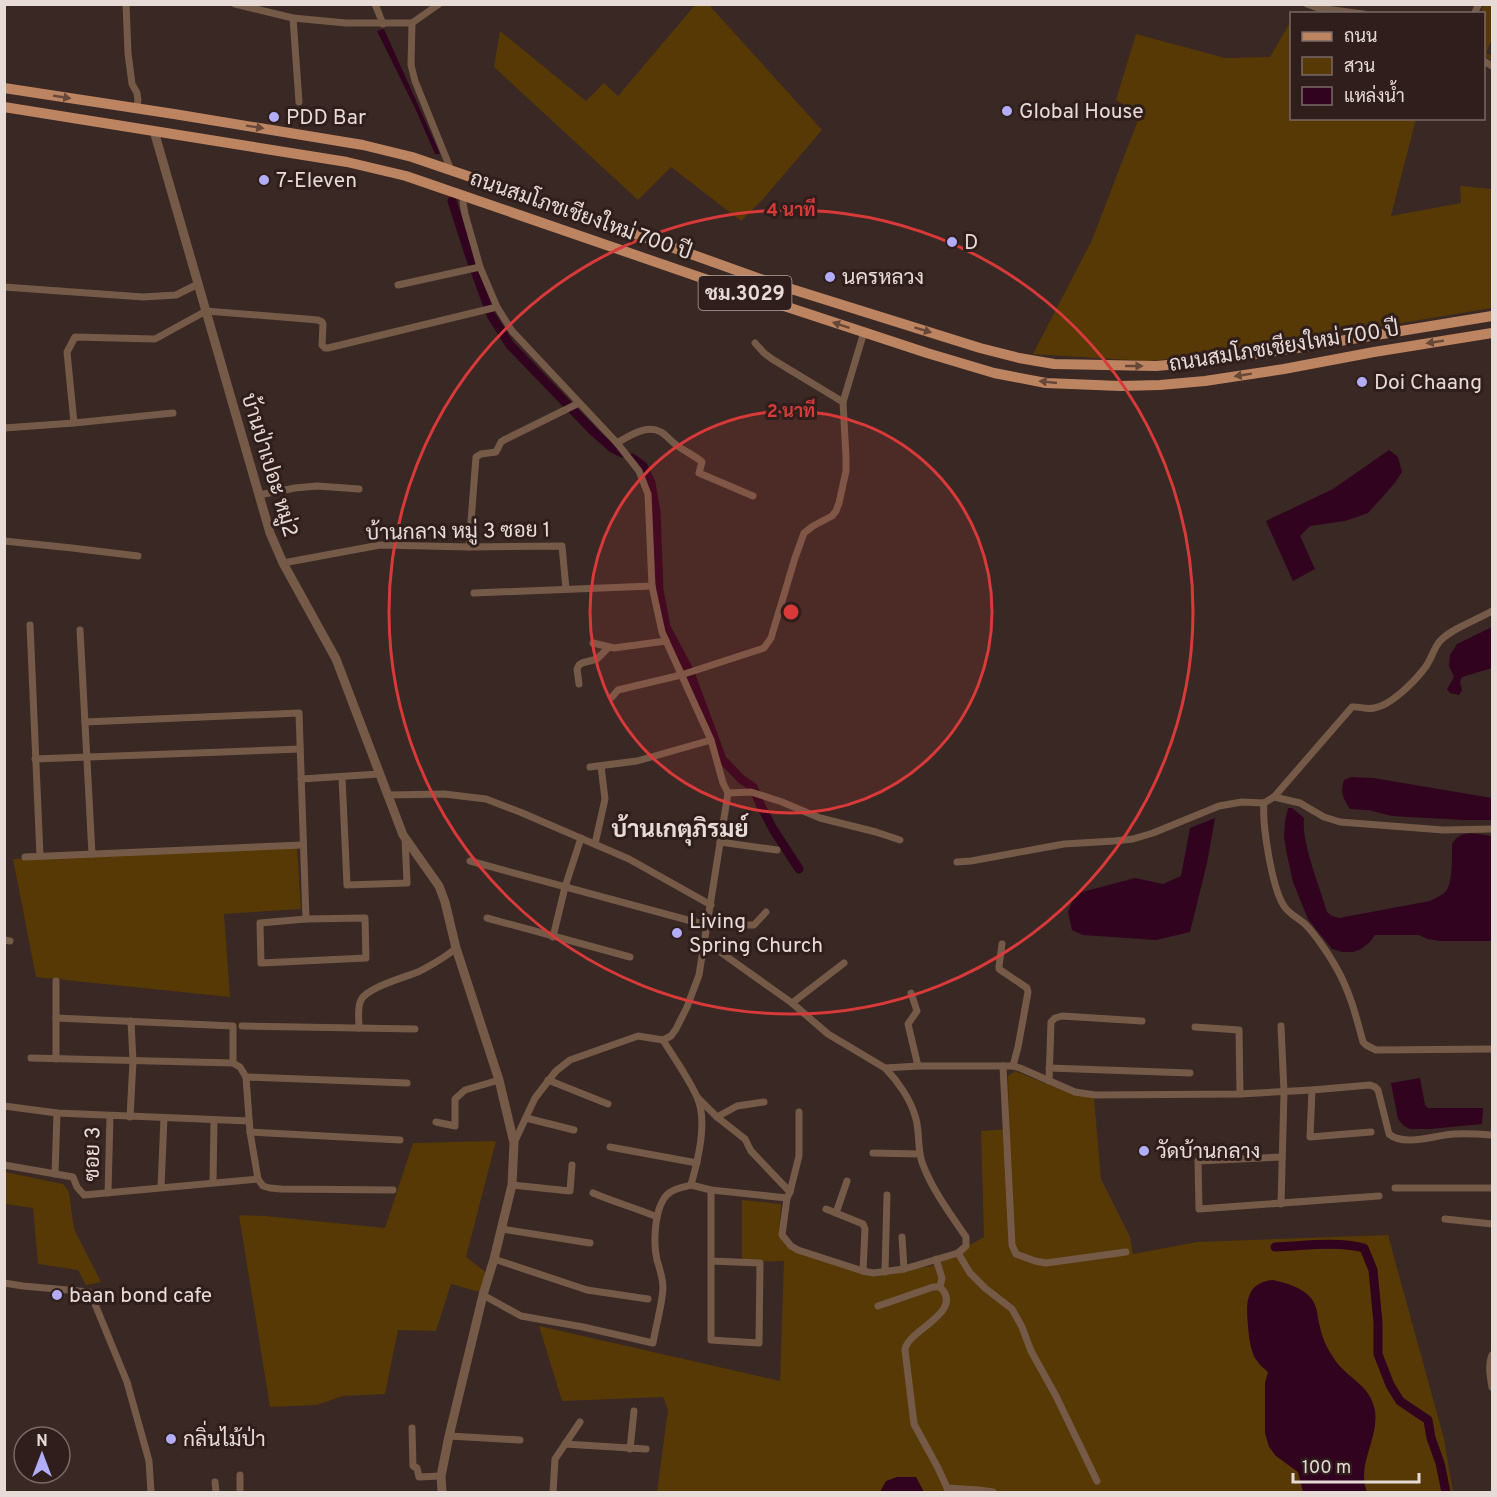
<svg xmlns="http://www.w3.org/2000/svg" width="1497" height="1497" font-family="Overpass,Sarabun,sans-serif">
<style>
.green{fill:#563904}
.water{fill:#31031e}
.lines{fill:none;stroke-linecap:round;stroke-linejoin:round}
.canal{stroke:#31031e;stroke-width:9}
.minor{stroke:#755a48;stroke-width:7}
.tertiary{stroke:#755a48;stroke-width:9}
.primary{stroke:#bc8461;stroke-width:10}
.oneway{fill:#674737}
.ring{fill:none;stroke:#d83a3a;stroke-width:3}
.poi-dot{fill:#b2adf9;stroke:#2f1e1b;stroke-width:2}
.labels{text-anchor:middle;stroke-width:6;stroke-linejoin:round;paint-order:stroke}
.shield{fill:#2f1e1b;stroke:#b0a29f;stroke-width:1.5}
.shield-label{font-size:20px;font-weight:bold;fill:#e7dbd8}
.poi-label{font-size:21px;fill:#e7dbd8;stroke:#2f1e1b;text-anchor:start}
.street-label{font-size:21px;fill:#e7dbd8;stroke:#2f1e1b}
.quarter-label{font-size:24px;font-weight:bold;fill:#e7dbd8;stroke:#2f1e1b}
.centre{fill:#d83a3a;stroke:#2f1e1b;stroke-width:3}
.ring-label{font-size:18px;text-anchor:middle;font-weight:bold;fill:#d83a3a;stroke:#2f1e1b;stroke-width:6;stroke-linejoin:round;paint-order:stroke}
</style>
<rect width="100%" height="100%" fill="#392824"/>
<g class="green">
<path d="M695,5h14l113,125 -58,68 -23,23 -70,-54 -33,33 -144,-133 6,-36 86,70 18,-18 14,13z"/>
<path d="M1484,5h8v34l-6,14 6,3v4l-8,-4v-42l-4,-1z"/>
<path d="M1291,21l1,97 124,1 -25,97 70,-13 -1,-17 32,3v119l-289,48 -57,5 -113,-7 59,-114 48,-125 -24,-15 20,-66 89,24 45,-1z"/>
<path d="M297,848l4,61 -77,5 6,83 -194,-20 -23,-118z"/>
<path d="M1015,1071l57,23 22,4 7,81 29,58 3,17 64,-12 191,-7 56,204 9,53h-796l11,-82 -5,-13 -101,4 -23,-75 241,55 4,-120 -42,1v-62l39,4 -2,31 12,15 82,24 58,-8 53,-29 -3,-106 28,-2 -1,-53z"/>
<path d="M496,1141l-30,116 21,16 -7,19 -29,-8 -15,47 -38,-1 -13,64 -42,2 -26,9 -47,2 -31,-192 26,1 120,12 28,-85z"/>
<path d="M5,1172l58,12 6,8 5,37 27,53 -15,3 -8,-15 -40,-6 -5,-56 -28,-4z"/>
</g>
<g class="water">
<path d="M384,29l56,125h-5l-19,-44 -39,-79z"/>
<path d="M1389,450l9,7 4,15 -8,12 -26,29 -23,8 -35,5 -10,10 15,33 -22,12 -27,-60 67,-32z"/>
<path d="M1492,627v41l-30,9 -2,5 2,8 -3,5 -9,-2 -3,-4 7,-12 -5,-11 1,-11 7,-11z"/>
<path d="M1351,777l22,1 119,20v22h-29l-71,-4 -24,-6 -18,-1c-7,-11 -10,-16 -6,-29z"/>
<path d="M1288,808h4l12,10c-3,24 16,69 23,94l5,4 7,2 91,-17c5,-3 12,-5 16,-10 7,-8 6,-36 6,-47 10,-16 25,-9 40,-8v105h-52l-13,-2 -8,-4h-44l-5,7 -9,7 -8,3h-10l-11,-3 -24,-30 -15,-37 -6,-27 -3,-17 1,-17z"/>
<path d="M1215,818l-8,45 -17,69 -34,8 -73,-5 -11,-5 -4,-18 7,-18 60,-16 28,6 18,-8 9,-48z"/>
<path d="M1420,1078l5,27 3,3h55l-1,16 -52,5h-20l-6,-3 -6,-7 -7,-36z"/>
<path d="M1273,1280c13,3 28,7 37,17 8,8 7,20 10,30 2,11 7,21 13,30 11,20 38,27 42,54 4,28 -19,54 -8,81h-64l-5,-20 -22,-16 -7,-9 -4,-14v-50l3,-11c-5,-4 -10,-9 -13,-14 -5,-9 -6,-22 -7,-32 -2,-22 -3,-43 25,-46z"/>
<path d="M897,1477h19l8,15h-44l6,-11z"/>
</g>
<g class="lines">
<g class="canal">
<path d="M452,201l16,50 23,64 19,30 84,87 18,16 10,5"/>
<path d="M632,458l11,8 8,17 5,29 3,78 7,37 23,43 33,89 19,20 12,8 7,17 13,25 26,40"/>
<path d="M1275,1247c29,-1 61,-6 89,1l9,22 5,53v31l12,31 10,16 28,19 3,18 9,25 6,29"/>
</g>
<g class="minor">
<path d="M126,4l2,49 4,31 5,9 1,8 -2,7"/>
<path d="M235,4l58,14 53,5h66"/>
<path d="M375,4l8,20"/>
<path d="M1307,4l11,4 45,6"/>
<path d="M1474,14l5,-10"/>
<path d="M293,18l6,84"/>
<path d="M412,23l-1,42 4,16 36,89"/>
<path d="M412,23l27,-19"/>
<path d="M1484,61l8,5"/>
<path d="M464,195l-1,8 2,11 15,53 17,40 15,24 105,112 22,28 9,23 4,92 10,46 49,108 12,43 5,10 -29,182 -12,32 -11,22 -5,7 -8,4 -25,-4 -68,24 -14,11 -21,27 -21,45"/>
<path d="M398,285l82,-18"/>
<path d="M4,287l139,10 33,-2 22,-11"/>
<path d="M755,343l9,10 8,6 71,43"/>
<path d="M74,423l-7,-71 8,-15 80,2 51,-28 112,9 4,2 1,2 -1,21 3,3h3l169,-41"/>
<path d="M4,428l70,-5 99,-10"/>
<path d="M617,443c12,-7 29,-19 44,-11 5,3 9,8 14,12 9,7 19,11 27,18l-3,11 54,23"/>
<path d="M259,495l36,-7 22,-2 42,3"/>
<path d="M4,541l68,7 66,8"/>
<path d="M469,547l7,-90 5,-3 15,-2 5,-10 3,-2 75,-37"/>
<path d="M283,563l97,-18 89,2 93,-1 4,43"/>
<path d="M474,593l178,-7"/>
<path d="M30,625l10,231"/>
<path d="M80,630l12,224"/>
<path d="M593,643l21,5 52,-7"/>
<path d="M579,684l-2,-15 2,-4 3,-2 15,-4 11,-11"/>
<path d="M612,697l6,-7 63,-15 83,-27 7,-10 24,-80 9,-25 9,-7 19,-10 4,-5 3,-8 7,-32v-14l-3,-55 21,-70"/>
<path d="M85,722l214,-9 7,206"/>
<path d="M35,759l265,-10"/>
<path d="M590,767l47,-6 74,-21"/>
<path d="M342,777l5,108 60,-2 -2,-45"/>
<path d="M301,779l78,-5"/>
<path d="M728,793l23,-1 31,10 38,16 56,14 24,8"/>
<path d="M389,795l55,-1 42,5 34,13 109,47 82,46"/>
<path d="M1274,797l26,6 24,14 16,5 103,8 49,-1"/>
<path d="M1264,803c-2,22 8,85 20,103 5,8 14,12 21,18 10,10 25,32 32,45 13,23 19,47 26,73l3,3 10,5 116,-1"/>
<path d="M1264,803l10,-6 78,-90c7,-1 14,3 22,1 16,-2 40,-26 50,-39 7,-8 9,-20 16,-28 12,-13 37,-21 52,-30"/>
<path d="M720,842l57,8"/>
<path d="M595,844l10,-45 -4,-33"/>
<path d="M25,857l278,-12"/>
<path d="M470,861l225,61 12,3h47l12,-13"/>
<path d="M957,862l14,-1 93,-17 50,-3 19,-2 20,-6 66,-27 23,-4 22,1"/>
<path d="M365,918l1,40 -105,5 -1,-40 46,-4z"/>
<path d="M487,918l143,39"/>
<path d="M553,937l12,-50 16,-49"/>
<path d="M4,940l6,1"/>
<path d="M1002,944l-3,22v3l28,19 1,4 -10,55 -5,19"/>
<path d="M704,945l12,4 76,54 36,31 57,34 33,-2h95l7,2 55,24 20,3 145,-1 72,-4 58,-5 5,2 3,3 11,44c15,13 46,1 65,0 13,-1 26,0 38,1"/>
<path d="M911,993l6,18 -9,13 10,42"/>
<path d="M792,1003l52,-40"/>
<path d="M56,1018l177,8v37"/>
<path d="M242,1026l173,3"/>
<path d="M1195,1027l44,3 1,64"/>
<path d="M359,1028c0,-8 -2,-21 2,-28 6,-13 46,-23 59,-29 13,-7 25,-13 36,-23"/>
<path d="M663,1040c11,18 25,37 34,57 11,24 1,63 -6,88"/>
<path d="M31,1058l202,5 7,4 6,10 4,55 8,47 5,7 7,2 11,1 112,1"/>
<path d="M56,1059v-78"/>
<path d="M1003,1066l9,179 4,9 19,7 11,2 80,-11"/>
<path d="M1049,1068l141,5"/>
<path d="M246,1077l161,6"/>
<path d="M548,1080l60,24"/>
<path d="M1049,1081l2,-59 4,-4 7,-2 80,5"/>
<path d="M1312,1090l-2,47 61,-5"/>
<path d="M698,1098l19,19 28,22 6,12 39,41"/>
<path d="M4,1106l53,7 192,8"/>
<path d="M799,1112v44l-9,36 -3,6 -5,37 9,11 7,4 65,21 10,2 31,-4 54,-16 8,-7v-9c-15,-22 -33,-46 -43,-72 -6,-14 -3,-31 -7,-46 -5,-19 -18,-38 -31,-51"/>
<path d="M130,1117l3,-56 -2,-40"/>
<path d="M717,1117l20,-11 27,-4"/>
<path d="M526,1118l48,12"/>
<path d="M436,1122l19,4v-27l10,-9 34,-10"/>
<path d="M250,1132l150,8"/>
<path d="M610,1147l87,16"/>
<path d="M873,1153l47,1"/>
<path d="M1282,1157l-84,4 1,48 180,-13"/>
<path d="M4,1165l69,12 4,10 7,8 174,-16"/>
<path d="M55,1174l2,-61"/>
<path d="M213,1182l1,-62"/>
<path d="M512,1185l58,6 2,-26"/>
<path d="M691,1185l20,5 76,8"/>
<path d="M161,1187l3,-69"/>
<path d="M1395,1188h97"/>
<path d="M711,1190v150l48,3 1,-80 -49,-2"/>
<path d="M108,1193l2,-77"/>
<path d="M593,1193c21,9 43,15 64,24"/>
<path d="M1281,1204l3,-112 -3,-66"/>
<path d="M826,1209l37,15 2,5 -2,42"/>
<path d="M836,1213l11,-32"/>
<path d="M1445,1219l47,5"/>
<path d="M502,1229l88,14"/>
<path d="M902,1237l2,32"/>
<path d="M958,1253l12,20 15,15 27,21 10,18 9,24 25,45 41,85"/>
<path d="M494,1259l93,31 61,9"/>
<path d="M936,1259l6,19 -2,9"/>
<path d="M885,1272l2,-77"/>
<path d="M4,1283l19,3 67,6 37,90 22,79 2,31"/>
<path d="M483,1295l38,21 62,11 70,16c3,-18 9,-37 10,-55 0,-10 -3,-18 -6,-28 -4,-17 -3,-55 12,-67 6,-5 16,-6 22,-8"/>
<path d="M878,1306l55,-19h7c26,25 -34,44 -35,63l9,74 24,44 11,24"/>
<path d="M1492,1355c-4,10 -2,21 0,32"/>
<path d="M412,1428l1,38 4,2 2,9 22,-1"/>
<path d="M449,1436l71,4"/>
<path d="M565,1444l81,5"/>
<path d="M630,1449l4,-38"/>
<path d="M240,1475v17"/>
<path d="M215,1482l1,10"/>
<path d="M947,1488l32,2 14,2"/>
<path d="M553,1492l2,-33 25,-37"/>
</g>
<path class="tertiary" d="M154,131l116,402 13,30 53,96 67,176 36,51 6,16 11,46 43,132 15,63 -2,42 -18,74 -11,36 -34,141 -8,40 1,16"/>
<g class="primary">
<path d="M4,88l170,26 189,31 49,12 164,56 193,69 211,66 39,10 35,6 102,2 45,-4 96,-14 195,-32"/>
<path d="M4,107l343,55 59,14 357,123 164,54 67,20 52,10 74,3 40,-1 45,-4 79,-12 90,-17 118,-19"/>
</g>
</g>
<defs><path id="oneway-solid" d="M-6-.8H1V-3.2L6.5 0L1 3.2V.8H-6Z" transform="scale(1.5)"/></defs>
<g class="oneway">
<use href="#oneway-solid" transform="translate(62 97) rotate(9)"/>
<use href="#oneway-solid" transform="translate(255 127) rotate(9)"/>
<use href="#oneway-solid" transform="translate(841 325) rotate(-162)"/>
<use href="#oneway-solid" transform="translate(923 330) rotate(17)"/>
<use href="#oneway-solid" transform="translate(1435 342) rotate(171)"/>
<use href="#oneway-solid" transform="translate(1134 366)"/>
<use href="#oneway-solid" transform="translate(1243 375) rotate(171)"/>
<use href="#oneway-solid" transform="translate(1048 382) rotate(-174)"/>
</g>
<circle cx="791" cy="612" r="201" fill="#d83a3a" fill-opacity=".12"/>
<g class="ring">
<circle cx="791" cy="612" r="201"/>
<circle cx="791" cy="612" r="402"/>
</g>
<g class="poi-dot">
<circle cx="1007" cy="111" r="6"/>
<circle cx="274" cy="117" r="6"/>
<circle cx="264" cy="180" r="6"/>
<circle cx="952" cy="242" r="6"/>
<circle cx="830" cy="277" r="6"/>
<circle cx="1362" cy="382" r="6"/>
<circle cx="677" cy="933" r="6"/>
<circle cx="1144" cy="1151" r="6"/>
<circle cx="57" cy="1295" r="6"/>
<circle cx="171" cy="1439" r="6"/>
</g>
<g class="labels">
<rect class="shield" x="698.5" y="276" width="93" height="34" rx="4.5"/>
<g class="shield-label">
<text x="745" y="300">ชม.3029</text>
</g>
<g class="poi-label">
<text x="1019" y="118">Global House</text>
<text x="286" y="124">PDD Bar</text>
<text x="276" y="187">7-Eleven</text>
<text x="964" y="249">D</text>
<text x="842" y="284">นครหลวง</text>
<text x="1374" y="389">Doi Chaang</text>
<text x="689" y="928">Living<tspan x="689" dy="24">Spring Church</tspan></text>
<text x="1156" y="1158">วัดบ้านกลาง</text>
<text x="69" y="1302">baan bond cafe</text>
<text x="183" y="1446">กลิ่นไม้ป่า</text>
</g>
<g class="street-label">
<text transform="translate(581 215) rotate(19)" y="7">ถนนสมโภชเชียงใหม่ 700 ปี</text>
<text transform="translate(1284 346) rotate(-9)" y="7">ถนนสมโภชเชียงใหม่ 700 ปี</text>
<text transform="translate(270 465) rotate(73)" y="7">บ้านป่าเปอะ หมู่2</text>
<text transform="translate(458 531) rotate(-1)" y="7">บ้านกลาง หมู่ 3 ซอย 1</text>
<text transform="translate(92 1154) rotate(-89)" y="7">ซอย 3</text>
</g>
<g class="quarter-label">
<text x="680" y="837">บ้านเกตุภิรมย์</text>
</g>
</g>
<circle cx="791" cy="612" r="9" class="centre"/>
<g class="ring-label">
<text x="791" y="216">4 นาที</text>
<text x="791" y="417">2 นาที</text>
</g>
<rect width="1497" height="1497" fill="none" stroke="#e7dbd8" stroke-width="12"/>
<rect x="1290" y="12" width="195" height="108" fill="#2f1e1b" stroke="#796a67" stroke-width="1.5"/>
<rect x="1302" y="32" width="30" height="9" fill="#bc8461" stroke="#796a67" stroke-width="1.5"/>
<text x="1344" y="42" font-size="18" fill="#e7dbd8">ถนน</text>
<rect x="1302" y="57" width="30" height="18" fill="#563904" stroke="#796a67" stroke-width="1.5"/>
<text x="1344" y="72" font-size="18" fill="#e7dbd8">สวน</text>
<rect x="1302" y="87" width="30" height="18" fill="#31031e" stroke="#796a67" stroke-width="1.5"/>
<text x="1344" y="102" font-size="18" fill="#e7dbd8">แหล่งน้ำ</text>
<g transform="translate(42 1455)"><circle r="28" fill="#2f1e1b" stroke="#796a67" stroke-width="1.5"/>
<path d="M0-4.5L10 22L0 15L-10 22Z" fill="#b2adf9"/>
<text y="-9" font-size="16" font-weight="bold" text-anchor="middle" fill="#e7dbd8">N</text>
</g>
<path d="M1293 1473v9h126v-9" fill="none" stroke="#e7dbd8" stroke-width="3"/>
<text x="1302" y="1473" font-size="18" fill="#e7dbd8" stroke="#2f1e1b" stroke-width="4.5" paint-order="stroke">100 m</text>
</svg>
